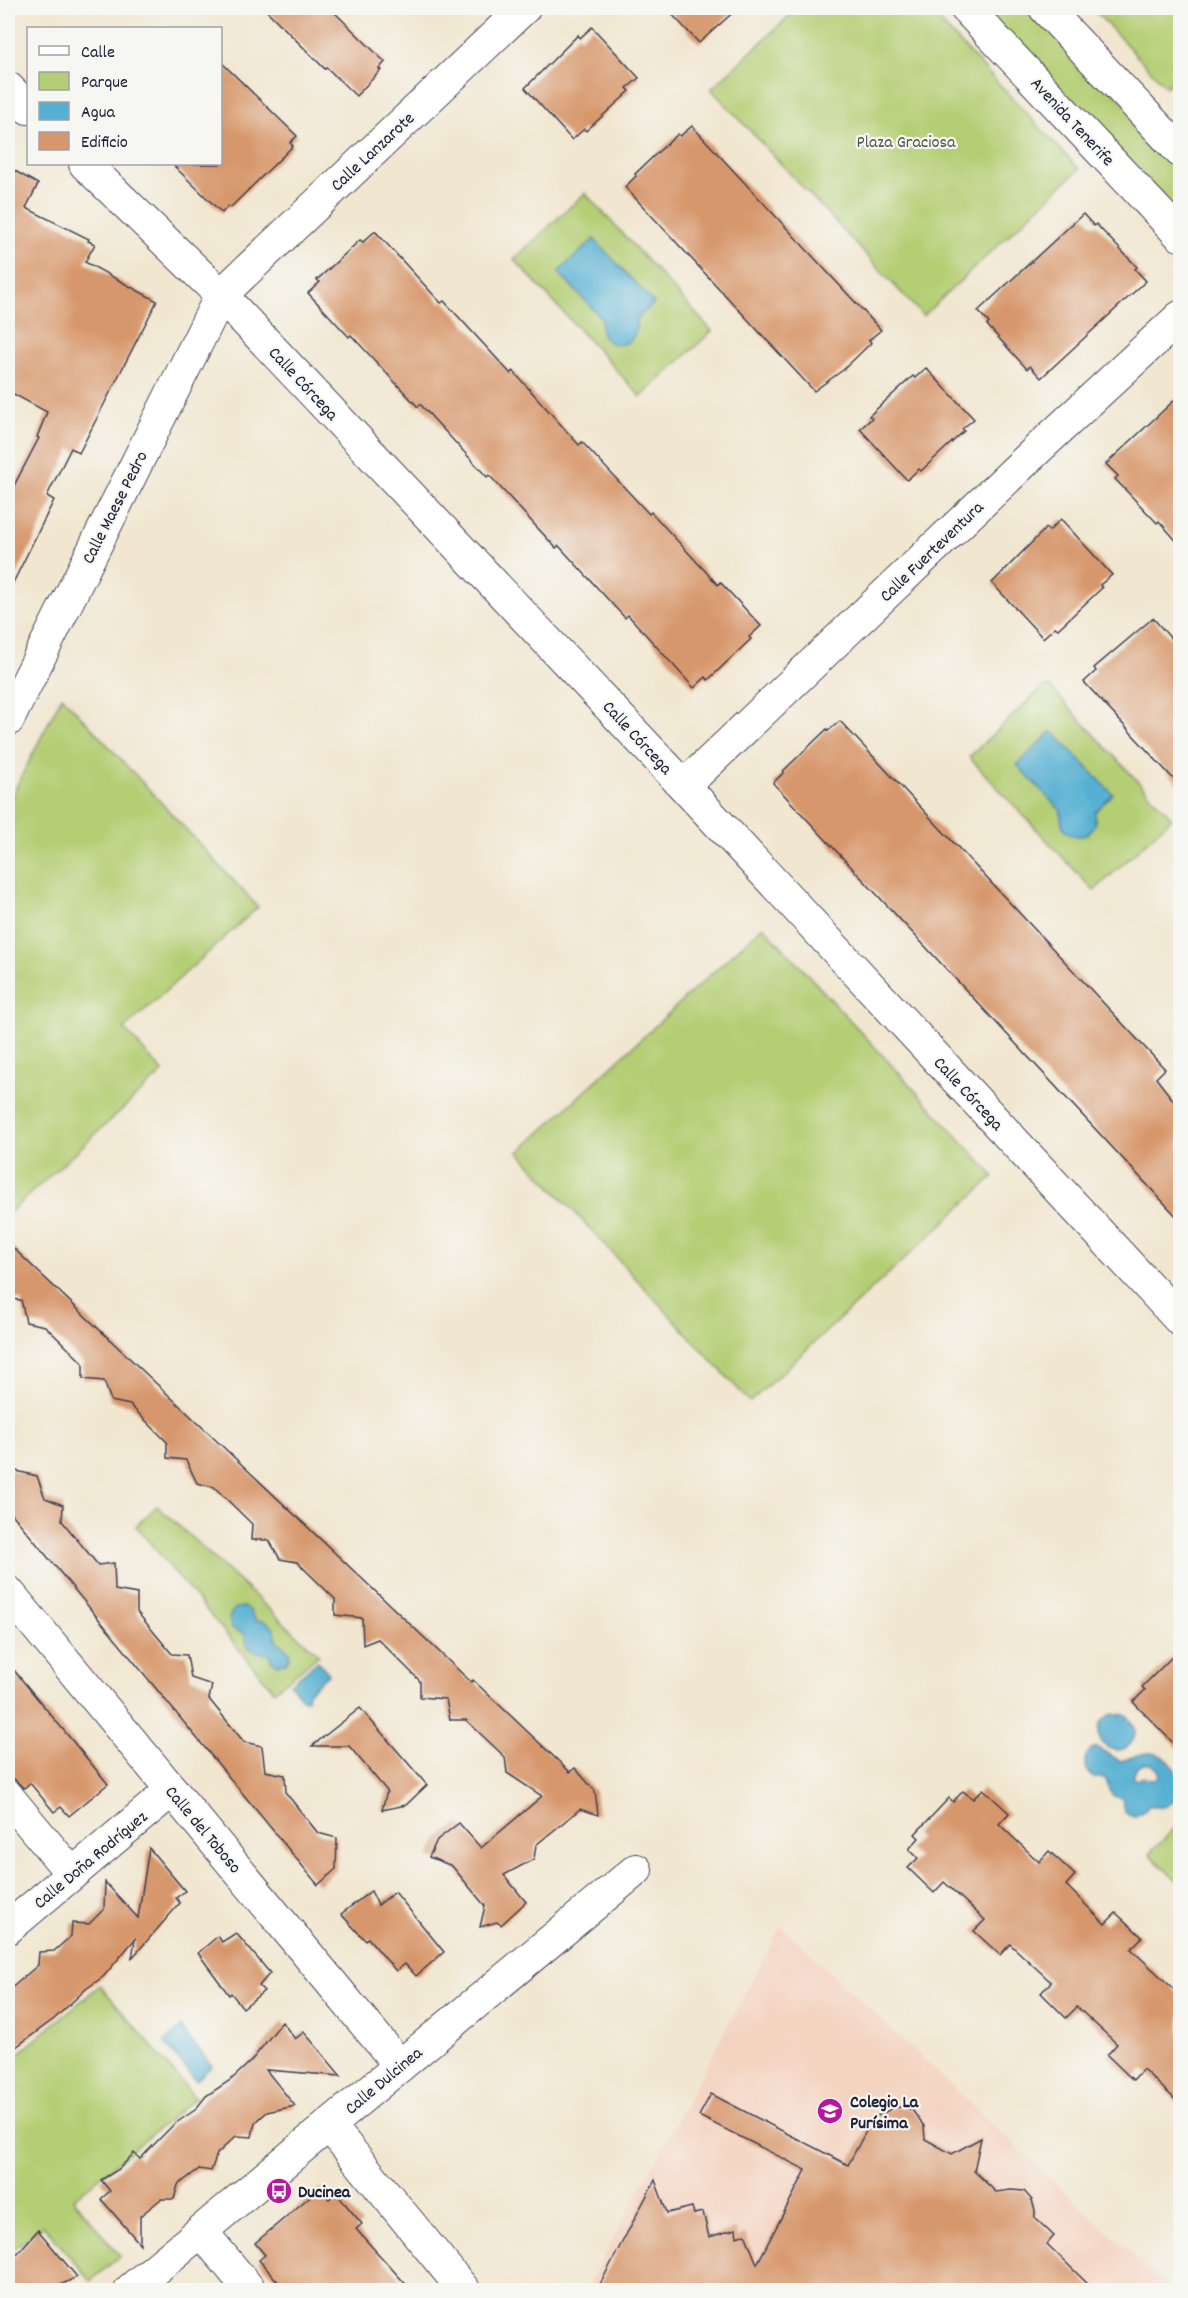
<svg xmlns="http://www.w3.org/2000/svg" width="1188" height="2298" font-family="Dekko,sans-serif">
<style>
.built{fill:#f4d3c0}
.green{fill:#b4ce73;stroke:#6b7857;stroke-width:1.5}
.water{fill:#56b0d3;stroke:#3c6987;stroke-width:1.5;fill-rule:evenodd}
.building{fill:#d7976c}
.lines{fill:none;stroke-linecap:round;stroke-linejoin:round}
.street-casing{stroke:#413f51;stroke-width:34}
.street{stroke:#fff;stroke-width:32}
.labels{text-anchor:middle;stroke-width:4.5;stroke-linejoin:round;paint-order:stroke}
.street-label{font-size:18px;fill:#22223b;stroke:#f6f6f2}
.park-label{font-size:18px;fill:#4e564c;stroke:#f6f6f2}
.poi-label{font-size:18px;font-weight:bold;fill:#22223b;stroke:#f6f6f2;text-anchor:start}
</style>
<rect width="100%" height="100%" fill="#f6f6f2"/>
<filter id="ink" filterUnits="userSpaceOnUse"><feTurbulence type="fractalNoise" baseFrequency=".0167" numOctaves="2"/><feDisplacementMap in="SourceGraphic" scale="12" xChannelSelector="R" yChannelSelector="G"/><feConvolveMatrix kernelMatrix="1 2 1 2 8 2 1 2 1" color-interpolation-filters="sRGB"/></filter>
<filter id="wash" filterUnits="userSpaceOnUse"><feTurbulence type="fractalNoise" baseFrequency=".008" numOctaves="4" result="noise"/><feDisplacementMap in="SourceGraphic" scale="24" xChannelSelector="R" yChannelSelector="G"/><feGaussianBlur stdDeviation="1.35" result="paint"/><feColorMatrix in="noise" values="0 0 0 0 0 0 0 0 0 0 0 0 0 0 0 0 0 1.4 0 .05"/><feComposite in="paint" operator="in"/></filter>
<g filter="url(#wash)">
<rect width="100%" height="100%" fill="#f1e6cf"/>
<path class="built" d="M781,1926l389,364h-584z"/>
<g class="green">
<path d="M798,8h129l152,161 -156,147 -212,-227z"/>
<path d="M981,8h53l146,155v56z"/>
<path d="M1092,8h88v65l-14,14z"/>
<path d="M585,193l127,138 -71,66 -127,-138z"/>
<path d="M1043,687h7l122,131 -78,73 -125,-134z"/>
<path d="M62,696l196,211 -134,122 39,43 -155,142v-411z"/>
<path d="M763,926l231,250 -244,226 -231,-250z"/>
<path d="M157,1506l162,149 -45,36 -138,-165z"/>
<path d="M1180,1823v61l-31,-30z"/>
<path d="M100,1985l95,113 -122,101 47,57 -29,25 -48,-56 -35,29v-191z"/>
</g>
<g class="water">
<path d="M594,239l60,64 -18,17c5,35 -43,31 -34,-1l-44,-47z"/>
<path d="M1052,731l61,63 -18,18v13l-9,10c-17,4 -27,-6 -25,-24l-44,-46z"/>
<path d="M244,1607l6,3 6,11h8l10,7 3,13c7,7 19,10 9,22l-10,1 -5,-4 -2,-6c-14,-2 -24,-3 -24,-20l-13,-6c-4,-8 -3,-15 4,-20z"/>
<path d="M318,1661l11,13 -21,18 -1,7 -3,1 -14,-16z"/>
<circle cx="1117" cy="1732" r="18"/>
<path d="M1098,1748l22,13c10,-2 20,-9 31,-8 37,4 37,67 -3,52l-3,6 -10,5c-10,-1 -14,-8 -12,-18 -16,-1 -12,-9 -18,-20h-11l-8,-8c-3,-11 0,-21 12,-22zM1143,1764c9,-1 19,3 15,14l-6,2 -10,-3 -5,3 -3,-2c-1,-7 3,-11 9,-14z"/>
<path d="M181,2028l31,38 -16,15 -32,-39z"/>
</g>
<g id="blocks">
<g class="building">
<path d="M264,8h66l55,54 -6,7 2,1 -25,26 -29,-28 -2,1z"/>
<path d="M666,8h72l-39,35z"/>
<path d="M592,27l47,51 -12,10 3,3 -44,40 -2,-2 -12,11 -47,-52 53,-53 2,3z"/>
<path d="M220,61l77,75 -7,7 3,3 -63,62 -2,-2 -6,7 -50,-49h48z"/>
<path d="M692,126l189,204 -12,10 2,3 -28,27 -29,21 -189,-204 11,-11 -1,-2 23,-22 20,-18 2,2z"/>
<path d="M8,167l30,17 -12,24 63,31 -1,2 7,3 -10,18 72,39 -78,152 -8,-5 -24,48 7,4 -46,93v-96l31,-59 -2,-1 10,-25 -39,-21z"/>
<path d="M1083,214l11,12 2,-2 41,43 -2,2 11,12 -105,97 -11,-12 -3,3 -40,-44 2,-2 -11,-12z"/>
<path d="M375,231l66,72 3,-2 67,73 2,-3 66,74 3,-3 67,72 2,-2 67,73 2,-3 41,44 -12,11 2,2 -43,41 -2,-3 -12,11 -66,-73 -3,3 -66,-72 -3,2 -67,-73 -2,2 -67,-73 -2,3 -67,-72 -2,2 -41,-44 12,-11 -3,-2 43,-40 3,2z"/>
<path d="M926,368l48,51 -12,10 2,2 -43,40 -2,-2 -12,11 -47,-51 12,-11 -3,-2 44,-40 2,2z"/>
<path d="M1180,395v150l-21,-24 -2,2 -42,-44 3,-3 -12,-12z"/>
<path d="M1061,519l51,56 -12,10 2,3 -44,41 -3,-2 -12,11 -51,-55 54,-55 3,3z"/>
<path d="M1153,618l27,31v137l-96,-104 12,-11 -2,-3z"/>
<path d="M840,721l325,348 -9,9 24,31v111l-407,-437 11,-11 -1,-1 44,-42 1,2z"/>
<path d="M8,1243l463,439 2,-2 97,92 5,-4 20,23 3,24 -18,-6 -44,36 -2,14 -30,16 22,27 -25,23 -4,-3 -17,5 5,-21 -33,-40 -23,-9 8,-17 22,-17 22,25 61,-52 -35,-23 -2,-16 -39,-37h-16l-4,-21 -26,-2v-16l-42,-42 -15,6 -1,-27 -27,-3v-16l-38,-37 -17,-3 -11,-19h-18l1,-16 -38,-37 -17,-4 -11,-23 -19,-2v-16l-37,-37 -19,-4 -7,-20 -21,-2v-16l-38,-37 -19,-4 -5,-22 -13,-1z"/>
<path d="M8,1469l29,7 8,22 18,7 -1,16 36,44 16,-2 1,27 22,4v18l35,42 15,1 4,23 21,7 -3,14 35,43 18,4 3,25 20,4 1,18 32,40 19,5 -1,31 -18,16 -310,-376z"/>
<path d="M1180,1649v101l-47,-48 12,-12 -3,-3z"/>
<path d="M8,1663l100,121 -39,32 -8,-9 -7,5 -24,-29 -6,5 -10,-9h-6z"/>
<path d="M360,1708l67,77 -21,20 -24,5 5,-19 -38,-45h-37z"/>
<path d="M983,1789l26,24 -10,11 40,38 10,-11 26,24 -9,10 39,39 11,-11 26,24 -11,12 49,46v109l-37,-35 -10,11 -26,-25 10,-11 -40,-37 -11,11 -25,-25 10,-11 -41,-38 -10,11 -26,-24 11,-11 -41,-38 -10,11 -26,-25 10,-10 -9,-9 10,-11 -4,-4 34,-36 4,4 10,-11 10,8z"/>
<path d="M149,1848l36,43 -9,7 4,5 -48,55 3,-19 -31,37 -18,13 -32,30 -46,34v-62l30,-26 1,-13 15,-1 17,-15 1,-13 17,1 15,-15 1,-27 33,36z"/>
<path d="M371,1891l7,14 17,-13 49,60 -28,24 -11,-12 -9,7 -28,-33 -3,2 -24,-26z"/>
<path d="M236,1933l34,40 -11,13 5,5 -21,17 -12,-15 -2,2 -31,-42 20,-17 4,6z"/>
<path d="M282,2022l13,17 9,-7 37,44 -75,-6 29,36 -28,6 -12,11 -3,14 -16,-1 -19,18 -6,17 -12,-2 -21,16 -4,14h-13l-21,17v28l-39,-45 9,-8 -9,-11 18,-11 15,-16 6,6 33,-34 22,-15 11,-14 26,-17 19,-18z"/>
<path d="M711,2094l137,71 25,-47 20,-10 8,-1 11,3 12,16 1,13 27,15 29,-16 -7,33 22,21 15,-2 13,1 8,9 3,11v7l19,18 -7,8 47,46h-497l58,-110 12,33 25,-6 2,7 9,-2 6,25 27,-8 1,8 8,-3 12,30 49,-94 -107,-54z"/>
<path d="M320,2188l9,11 7,-6 26,31 -6,5 55,61h-126l-26,-30 6,-5 -10,-12z"/>
<path d="M38,2230l39,47 -27,13h-42v-26z"/>
</g>
</g>
</g>
<g filter="url(#ink)">
<use href="#blocks" fill-opacity="0" stroke="#413f51" stroke-width="1.5"/>
<g class="lines">
<g class="street-casing">
<g id="street">
<path d="M966,8l214,227"/>
<path d="M1045,8l135,143"/>
<path d="M8,88l20,20"/>
<path d="M85,164l136,131 447,474 512,551"/>
<path d="M8,720l213,-425 303,-287"/>
<path d="M684,786l356,-339 140,-130"/>
<path d="M8,1592l392,474"/>
<path d="M8,1797l64,77"/>
<path d="M8,1928l164,-138"/>
<path d="M329,2125l135,165"/>
<path d="M201,2231l49,59"/>
<path d="M130,2290l506,-420"/>
</g>
</g>
<use href="#street" class="street"/>
</g>
</g>
<defs>
<g id="school-disc" transform="scale(1.35)"><circle r="9.5" fill="#b5179e" stroke="#f6f6f2"/><path d="M0-5L7-2L0 1L-7-2ZM-4 1L0 2.5L4 1V4Q0 6-4 4Z" fill="#fff"/></g>
<g id="bus-disc" transform="scale(1.35)"><circle r="9.5" fill="#b5179e" stroke="#f6f6f2"/><path d="M-5-6H5V4H4V6H2V4H-2V6H-4V4H-5ZM-3.5-4V0h7V-4ZM-3.5 1.2v1.5H-2V1.2ZM2 1.2v1.5H3.5V1.2Z" fill="#fff"/></g>
</defs>
<g fill-rule="evenodd">
<use href="#school-disc" x="830" y="2111"/>
<use href="#bus-disc" x="279" y="2191"/>
</g>
<g class="labels">
<g class="street-label">
<text transform="translate(1073 121) rotate(47)" y="6">Avenida Tenerife</text>
<text transform="translate(372 151) rotate(-43)" y="6">Calle Lanzarote</text>
<text transform="translate(304 383) rotate(47)" y="6">Calle Córcega</text>
<text transform="translate(114 507) rotate(-63)" y="6">Calle Maese Pedro</text>
<text transform="translate(931 551) rotate(-44)" y="6">Calle Fuerteventura</text>
<text transform="translate(638 737) rotate(47)" y="6">Calle Córcega</text>
<text transform="translate(969 1093) rotate(47)" y="6">Calle Córcega</text>
<text transform="translate(204 1829) rotate(50)" y="6">Calle del Toboso</text>
<text transform="translate(90 1859) rotate(-40)" y="6">Calle Doña Rodríguez</text>
<text transform="translate(383 2080) rotate(-40)" y="6">Calle Dulcinea</text>
</g>
<g class="park-label">
<text x="906" y="147">Plaza Graciosa</text>
</g>
<g class="poi-label">
<text x="850" y="2107">Colegio La<tspan x="850" dy="21">Purísima</tspan></text>
<text x="298" y="2197">Ducinea</text>
</g>
</g>
<rect width="1188" height="2298" fill="none" stroke="#f6f6f2" stroke-width="30"/>
<rect x="27" y="27" width="195" height="138" fill="#f6f6f2" stroke="#a1a1a9" stroke-width="1.5"/>
<rect x="39" y="46" width="30" height="9" fill="#ffffff" stroke="#a1a1a9" stroke-width="1.5"/>
<text x="81" y="57" font-size="18" fill="#22223b">Calle</text>
<rect x="39" y="72" width="30" height="18" fill="#b4ce73" stroke="#a1a1a9" stroke-width="1.5"/>
<text x="81" y="87" font-size="18" fill="#22223b">Parque</text>
<rect x="39" y="102" width="30" height="18" fill="#56b0d3" stroke="#a1a1a9" stroke-width="1.5"/>
<text x="81" y="117" font-size="18" fill="#22223b">Agua</text>
<rect x="39" y="132" width="30" height="18" fill="#d7976c" stroke="#a1a1a9" stroke-width="1.5"/>
<text x="81" y="147" font-size="18" fill="#22223b">Edificio</text>
</svg>
